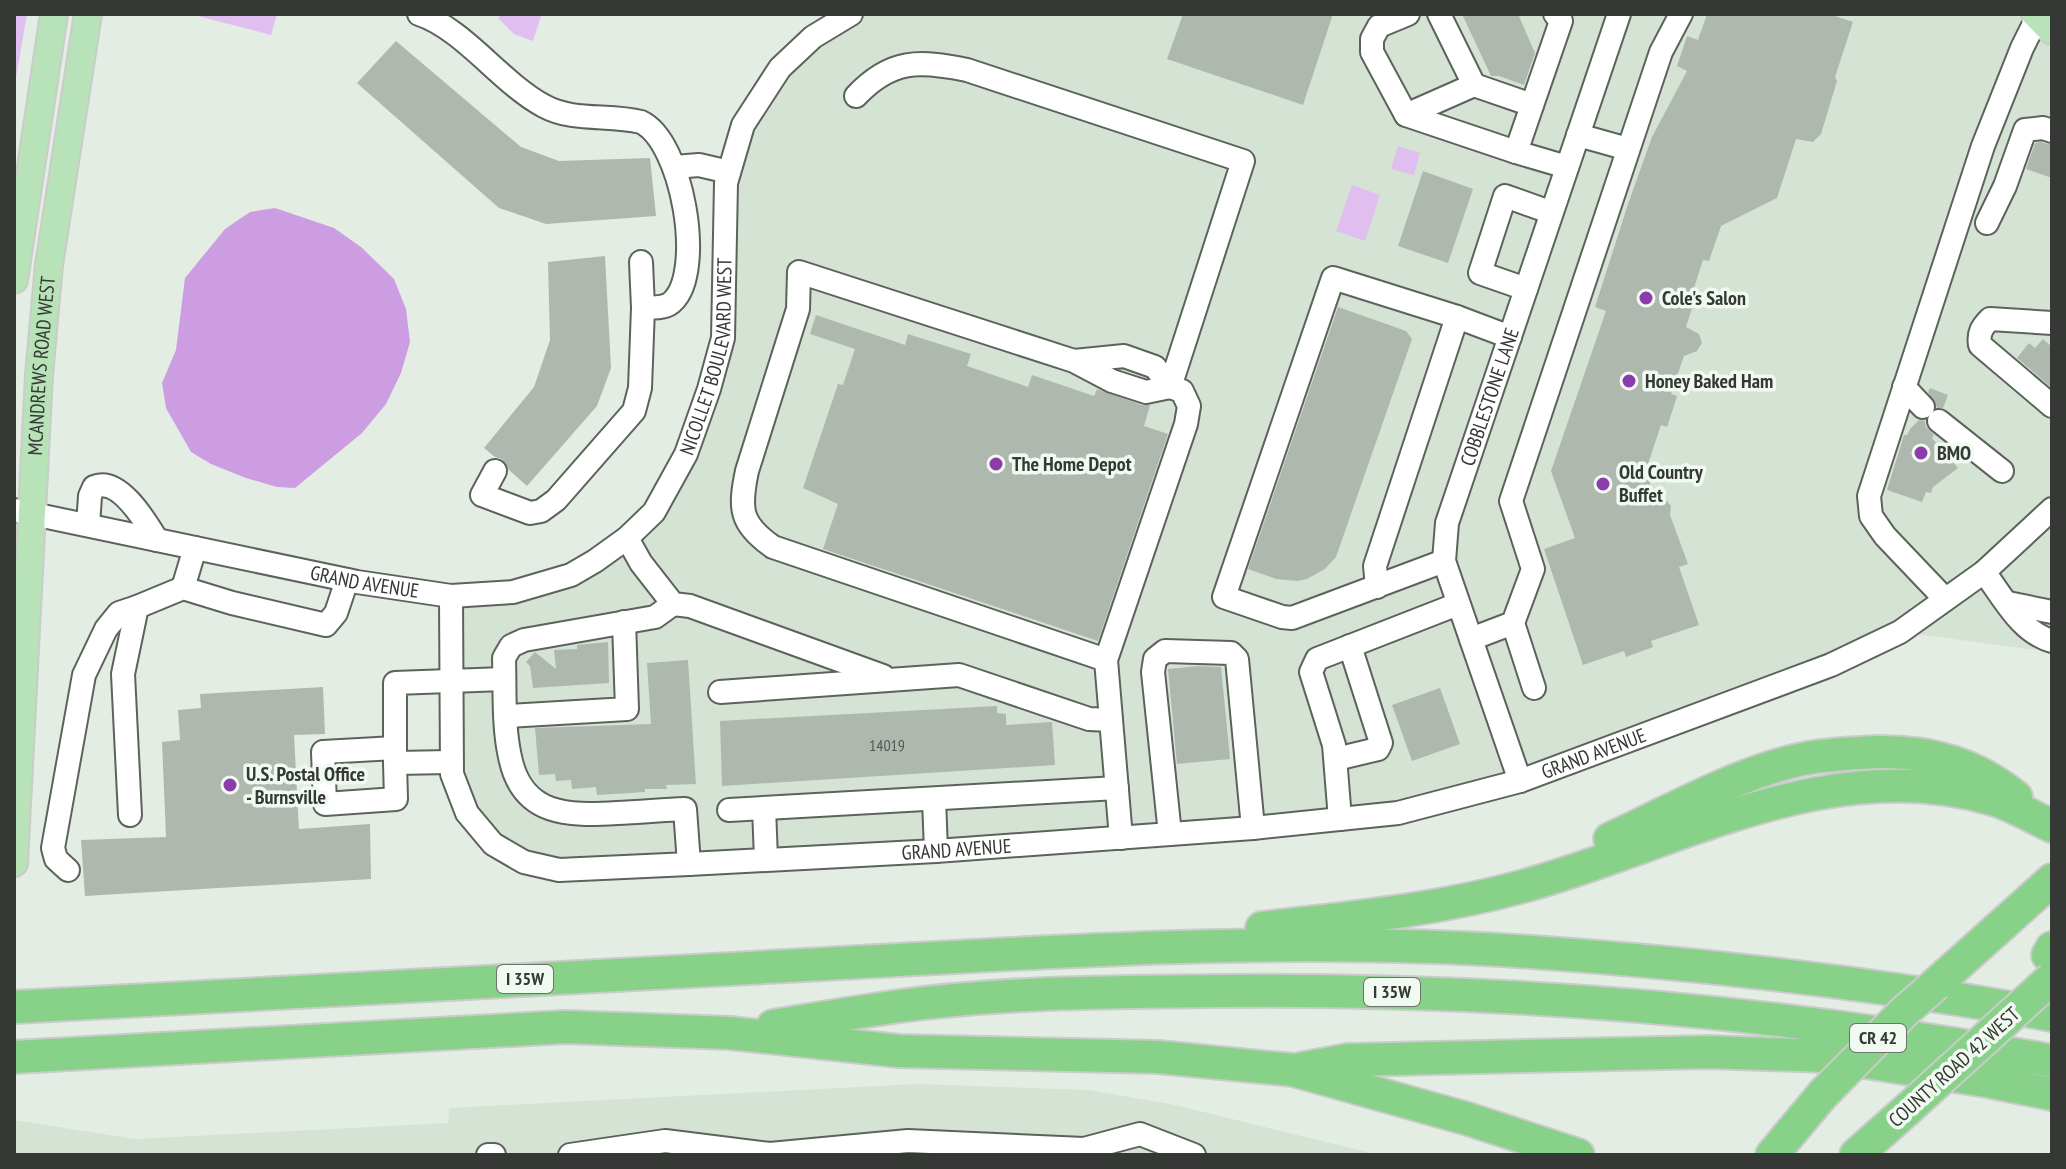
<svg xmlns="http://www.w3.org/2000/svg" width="2066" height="1169" font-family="'PT Sans Narrow',sans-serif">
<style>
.built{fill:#d5e3d4}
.green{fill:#e0bef0}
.water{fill:#cc9de0}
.building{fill:#afb8af}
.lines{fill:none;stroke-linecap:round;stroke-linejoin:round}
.minor-casing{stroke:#5c635b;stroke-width:26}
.major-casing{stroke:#cacbca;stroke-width:30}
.highway-casing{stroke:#cacbca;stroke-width:36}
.minor{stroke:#fff;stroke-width:22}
.major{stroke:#b8e3b8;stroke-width:26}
.highway{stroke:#88d189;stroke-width:32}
.highway-bridge-casing{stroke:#cacbca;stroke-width:36;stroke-linecap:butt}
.highway-bridge{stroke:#88d189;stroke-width:32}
.poi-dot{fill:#8c3bab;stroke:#f1faf1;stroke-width:3}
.labels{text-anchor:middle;stroke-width:7;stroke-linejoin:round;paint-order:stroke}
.number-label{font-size:16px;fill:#545853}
.shield{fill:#f1faf1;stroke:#6d726d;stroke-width:2}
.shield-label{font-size:18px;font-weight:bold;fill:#353834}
.poi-label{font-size:20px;font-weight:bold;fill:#353834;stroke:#f1faf1;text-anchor:start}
.street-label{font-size:20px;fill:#353834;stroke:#f1faf1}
</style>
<rect width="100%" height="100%" fill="#e4ede4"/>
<g class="built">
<path d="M851,14h1184l17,17v621l-152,-20 -69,33 -433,148 -839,57 -66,-26 -41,-70 -1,-178 120,-21 83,-63 63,-148 7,-137 32,-123z"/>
<path d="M917,1084l172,6 86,15 204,50h-1365v-35l121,19 313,-16 1,-15z"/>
</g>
<g class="green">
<path d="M14,14h13l-13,75z"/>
<path d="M190,14h87l-6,21z"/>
<path d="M502,14l39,2 -8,25 -19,-7 -16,-16z"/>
<path d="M1398,146l22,7 -6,22 -23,-6z"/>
<path d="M1352,185l28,10 -15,46 -29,-10z"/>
</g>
<path class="water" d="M275,208l59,20 27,19 33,32 12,30 4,33 -9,31 -15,31 -24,29 -67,55 -18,-1 -31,-9 -35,-14 -20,-12 -25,-44 -4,-25 14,-33 9,-72 40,-49 25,-17z"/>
<g class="building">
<path d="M1183,14h150l-30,91 -136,-46z"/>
<path d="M1462,14h56l17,39 -11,32 -25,-9h-8z"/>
<path d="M1707,14h122l24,8 -18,55 2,4 -16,53 -8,8 -17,-3 -19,59 -56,28 -12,35 -6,-1 -9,28 4,1 -12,38 13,7 3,9 -5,8 -13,5 -13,38 6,2 -5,16 -5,15 -6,-2 -15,45 8,26 12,4 5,6 -1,9 18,49 -9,3 20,58 -48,16 2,6 -27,10 -2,-6 -41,14 -39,-116 31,-11 -24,-67 55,-160 -11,-4 33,-103 24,-67 35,-66 -10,-5 10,-30 11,4z"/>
<path d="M396,41l125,106 38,14 91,-3 6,58 -110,8 -47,-16 -142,-125z"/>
<path d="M2041,142l11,3v33l-26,-9 9,-26z"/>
<path d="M1423,171l50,18 -25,74 -50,-17z"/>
<path d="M605,256l6,112 -14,38 -70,80 -18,-16 -7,-11 -7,-2 -11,-9 50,-61 16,-47 -2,-78z"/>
<path d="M1338,307l68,24 6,8 -76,218 -11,12 -18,10 -10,2 -21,-2 -28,-10z"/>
<path d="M816,315l89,30 3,-11 63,20 -4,12 61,21 4,-12 62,21 3,-7 45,16h8l-6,21 24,8 -70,207 -275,-92 15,-45 -35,-16 35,-104 5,1 12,-36 -45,-15z"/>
<path d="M2043,339l9,8v41l-35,-30 12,-15 6,5z"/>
<path d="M1930,388l18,7 -5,13h-6l-9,-16z"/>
<path d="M1919,420l6,1 1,6 8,8 -2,3 26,30 -25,19 -2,6 -5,-1 -4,10 -35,-12 17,-55h3l3,-6z"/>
<path d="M608,642l1,41 -76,5 -3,-22 -4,-4 9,-10 21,17 -2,-19 23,-1v-4z"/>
<path d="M688,660l8,124 -30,1 1,4h-22v3l-48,3 -1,-8 -24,2 -1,-9 -15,1 -1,-7 -16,1 -4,-47 116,-4 -4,-61z"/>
<path d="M1198,666l23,1 9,92 -53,5 -9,-95z"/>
<path d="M323,687l2,47 -31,1 5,94 71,-5 1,55 -286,17 -4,-56 85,-3 -4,-95 18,-2 -2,-30 23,-2 -1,-14z"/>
<path d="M1440,688l20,56 -48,17 -20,-56z"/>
<path d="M997,706v7l9,1v11l46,-3 3,43 -333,21 -2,-65z"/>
</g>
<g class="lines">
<g class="minor-casing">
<g id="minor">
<path d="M419,14c45,15 82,69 125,92 29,16 65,8 97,16 41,19 64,148 32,179 -7,8 -20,6 -30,7"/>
<path d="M1408,14l-29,12 -7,13v13l34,63 110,37"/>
<path d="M1439,14l35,71"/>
<path d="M1555,14l6,7 -45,131 51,15"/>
<path d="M856,96c35,-37 63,-36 111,-26l276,91 -73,226 12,4 7,15 -3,18 -80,236 15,178"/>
<path d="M1406,115l68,-30 58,20"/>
<path d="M1578,135l50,14"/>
<path d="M674,167l25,-2 30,7"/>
<path d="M1987,223l18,-37 20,-56 18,-2 9,3"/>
<path d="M1526,289l-46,-16 25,-77 45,16"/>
<path d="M2052,323l-62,-4c-8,8 -12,14 -10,26l72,61"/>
<path d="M1074,361l38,20 34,11 24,-5 -15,-20 -31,-11 -50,5 -275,-89 -1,37 -51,162c-8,38 -7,53 26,76l333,113"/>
<path d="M1904,387l19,20"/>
<path d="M1939,421l63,50"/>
<path d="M495,471l-13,24 48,18 11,-2 15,-11 78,-89 6,-23 3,-80 -2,-46"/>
<path id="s1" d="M14,510l343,72 94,14 62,-4 58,-17 24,-14 32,-23 27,-26 32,-58 23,-65 14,-51 3,-155 17,-58 37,-57 33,-31 38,-23"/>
<path d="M88,525l2,-29 4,-9c25,-11 52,35 63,53"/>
<path d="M627,538l14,25 32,41 17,2 193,70"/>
<path d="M1444,561l-152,57 -10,-1 -58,-20 109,-319 124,39 53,20"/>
<path d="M1984,572c20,26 36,60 68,69"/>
<path d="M1377,587l-2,-21 82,-249"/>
<path d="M183,588l12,-40"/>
<path id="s2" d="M451,596l1,178 15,39 26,31 31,18 35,8 130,-6 247,-13 317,-23 145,-15 122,-32 311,-116 69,-33 84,-60 68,-63"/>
<path d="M1945,599l-60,-63 -14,-20 -2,-20 114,-350 39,-98 17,-34"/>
<path d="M2008,603l44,9"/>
<path d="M673,604l-18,13 -131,23 -13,6 -7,12c1,32 -1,68 6,99 12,59 58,59 107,56 23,-1 45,-3 68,-4l4,55"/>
<path d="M1513,623l21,65"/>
<path d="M1471,639l42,-16 20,-54 -22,-68 150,-449 20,-38"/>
<path d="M720,692l239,-17 130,44 22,1"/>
<path d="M507,716l120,-7 -3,-87"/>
<path d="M395,748l-72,4 2,52 71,-5 -1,-36"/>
<path d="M1336,759l42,-10 3,-6 -31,-97"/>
<path d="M451,762l-56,1v-80l109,-4"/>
<path id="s3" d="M1520,781l-76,-220 3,-38 172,-509"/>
<path d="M934,799l2,52"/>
<path d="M764,808l2,51"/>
<path d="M729,810l388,-22"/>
<path d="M130,815l-7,-141 14,-67 46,-19 49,15 94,22 10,-12 11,-33"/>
<path d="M1340,819l-6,-74 -23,-73 6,-13 141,-55"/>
<path d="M1170,834l-17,-162 2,-13 10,-8 66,2 6,6 16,169"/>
<path d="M68,870l-12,-11 -3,-11 31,-173 22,-46 13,-16 18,-6"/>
<path d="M488,1155h6"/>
<path d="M570,1155l95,-14 105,13 138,-13 176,8 56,-15 54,21"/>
</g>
</g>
<g class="major-casing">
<g id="major">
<path d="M2035,14l17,17"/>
<path d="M14,280l40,-266"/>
<path id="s4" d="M14,863l25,-488 10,-110 39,-251"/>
</g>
</g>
<g class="highway-casing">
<g id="highway">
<path d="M1610,839c61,-28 133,-69 198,-81 23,-4 49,-5 73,-6 52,0 94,12 135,45"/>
<path d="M1262,928c88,-10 176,-18 262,-42 153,-42 305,-135 468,-87 21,6 40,18 60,27"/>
<path d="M2048,955l4,-7"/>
<path d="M1936,984l116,-104"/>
<path d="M14,1007c270,-14 540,-29 810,-43 235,-13 473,-28 708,-12 174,12 349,32 520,63"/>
<path d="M773,1026c42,-7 85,-14 127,-20 105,-14 211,-14 316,-15 281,-3 560,19 836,70"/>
<path d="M14,1057l551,-30 165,6 169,18 259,6 135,13 175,49 110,36"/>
<path d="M1300,1069l48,-9 360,-8 119,4 160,25 65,13"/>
<path d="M1772,1155l51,-61"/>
<path d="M1856,1155l54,-48"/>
</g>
</g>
<use href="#minor" class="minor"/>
<use href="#major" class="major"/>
<use href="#highway" class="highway"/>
<g class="highway-bridge-casing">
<g id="highway-bridge">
<path d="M1823,1094l82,-83 31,-27"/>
<path d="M1910,1107l142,-129"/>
</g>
</g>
<use href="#highway-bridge" class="highway-bridge"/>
</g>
<g class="poi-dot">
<circle cx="1646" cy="298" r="8"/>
<circle cx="1629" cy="381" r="8"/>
<circle cx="1921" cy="453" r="8"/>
<circle cx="996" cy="464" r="8"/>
<circle cx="1603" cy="484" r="8"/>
<circle cx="230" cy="785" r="8"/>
</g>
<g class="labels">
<g class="number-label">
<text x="887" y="751">14019</text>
</g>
<g class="shield">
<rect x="497" y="965" width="56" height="28" rx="6"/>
<rect x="1364" y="978" width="56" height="28" rx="6"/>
<rect x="1850" y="1024" width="56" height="28" rx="6"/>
</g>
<g class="shield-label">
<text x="525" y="985">I 35W</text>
<text x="1392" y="998">I 35W</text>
<text x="1878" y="1044">CR 42</text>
</g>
<g class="poi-label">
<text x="1662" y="305">Cole's Salon</text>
<text x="1645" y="388">Honey Baked Ham</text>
<text x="1937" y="460">BMO</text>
<text x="1012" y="471">The Home Depot</text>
<text x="1619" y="479">Old Country<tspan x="1619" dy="23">Buffet</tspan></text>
<text x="246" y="781">U.S. Postal Office<tspan x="246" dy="23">- Burnsville</tspan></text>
</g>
<g class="street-label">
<text dy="7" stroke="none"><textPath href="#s1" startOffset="840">NICOLLET BOULEVARD WEST</textPath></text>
<text dy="7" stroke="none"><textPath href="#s4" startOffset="498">MCANDREWS ROAD WEST</textPath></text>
<text dy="7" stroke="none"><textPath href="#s3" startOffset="404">COBBLESTONE LANE</textPath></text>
<text dy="7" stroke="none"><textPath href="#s1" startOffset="358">GRAND AVENUE</textPath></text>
<text dy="7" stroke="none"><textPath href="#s2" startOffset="1378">GRAND AVENUE</textPath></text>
<text dy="7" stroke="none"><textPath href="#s2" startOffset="730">GRAND AVENUE</textPath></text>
<text transform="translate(1954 1067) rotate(-42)" y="7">COUNTY ROAD 42 WEST</text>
</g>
</g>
<rect width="2066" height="1169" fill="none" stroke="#353834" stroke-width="32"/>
</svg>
